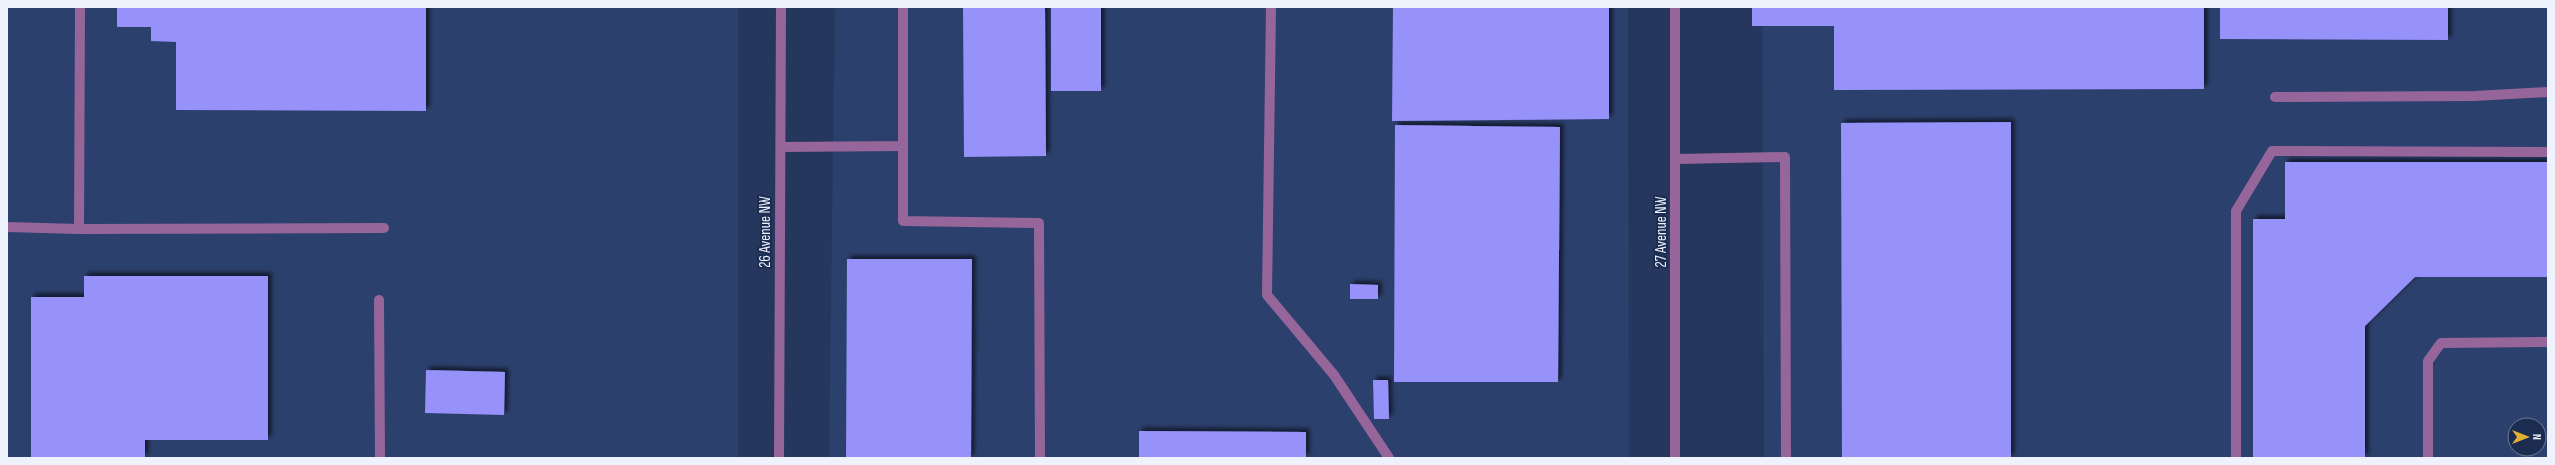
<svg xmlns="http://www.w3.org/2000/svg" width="2555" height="465" font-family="'Sofia Sans Condensed',sans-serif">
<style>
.built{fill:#2c406d;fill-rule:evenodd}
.building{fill:#9791fa;filter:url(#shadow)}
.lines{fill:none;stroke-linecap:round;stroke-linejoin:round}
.lane{stroke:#96669a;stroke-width:10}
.street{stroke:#96669a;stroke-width:10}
.labels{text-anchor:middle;stroke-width:4;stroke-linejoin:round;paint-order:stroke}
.street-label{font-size:15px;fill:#edf2fc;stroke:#1c2c51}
</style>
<defs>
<filter id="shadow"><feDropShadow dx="3.5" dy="-3.5" stdDeviation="2" flood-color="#0009"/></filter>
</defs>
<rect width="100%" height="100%" fill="#26375d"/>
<g class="built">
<rect x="7" y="7" width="731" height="451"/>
<path d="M835,7h793l1,451h-800z"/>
<path d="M1762,7h786v451h-784zM2515,425h24v24h-24z"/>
</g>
<g class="building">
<path d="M117,7h309v104l-250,-1v-68l-25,-1v-14h-34z"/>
<path d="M963,7h82l1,149 -82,1z"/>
<rect x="1051" y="7" width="50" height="84"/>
<path d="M1393,7h216v112l-217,2z"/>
<path d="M1752,7h452v82l-370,1v-64h-82z"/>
<path d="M2220,7h228v33l-228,-1z"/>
<path d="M2011,122v336h-169l-1,-335z"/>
<path d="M1395,125l165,2 -2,255h-164z"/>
<path d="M2285,162h263v115h-133l-50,49v132h-112v-239h32z"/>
<path d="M847,259h125l-1,199h-125z"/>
<path d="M84,276h184v164h-123v18h-114v-161h53z"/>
<path d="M1350,284l28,1v14h-28z"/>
<path d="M426,370l79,2 -1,43 -79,-2z"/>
<path d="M1373,380h15l1,39h-15z"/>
<path d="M1139,431l167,1v26h-167z"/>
</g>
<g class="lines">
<g class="lane">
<path d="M1271,7l-4,288 67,80 55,83"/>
<path d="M2275,97l199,-1 74,-4"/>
<path d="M903,146v75l136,2 1,235"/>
<path d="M781,147l122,-1v-139"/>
<path d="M1676,159l109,-2 1,301"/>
<path d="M7,227l72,2 1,-222"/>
<path d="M79,229l305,-1"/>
<path d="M379,300l1,158"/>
<path d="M2236,458v-247l36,-60 276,1"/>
<path d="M2428,458v-97l13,-18 107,-1"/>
</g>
<g class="street">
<path d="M779,458l2,-451"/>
<path d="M1675,458v-451"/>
</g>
</g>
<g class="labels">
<g class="street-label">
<text transform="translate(765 232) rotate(-90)" y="5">26 Avenue NW</text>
<text transform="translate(1661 232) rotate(-90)" y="5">27 Avenue NW</text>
</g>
</g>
<rect width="2555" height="465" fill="none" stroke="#edf2fc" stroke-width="16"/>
<g transform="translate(2527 437) rotate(90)"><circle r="19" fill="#1c2c51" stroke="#707b95"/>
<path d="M0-3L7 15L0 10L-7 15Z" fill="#e2af34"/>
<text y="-6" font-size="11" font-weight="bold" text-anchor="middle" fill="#edf2fc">N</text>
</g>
</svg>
